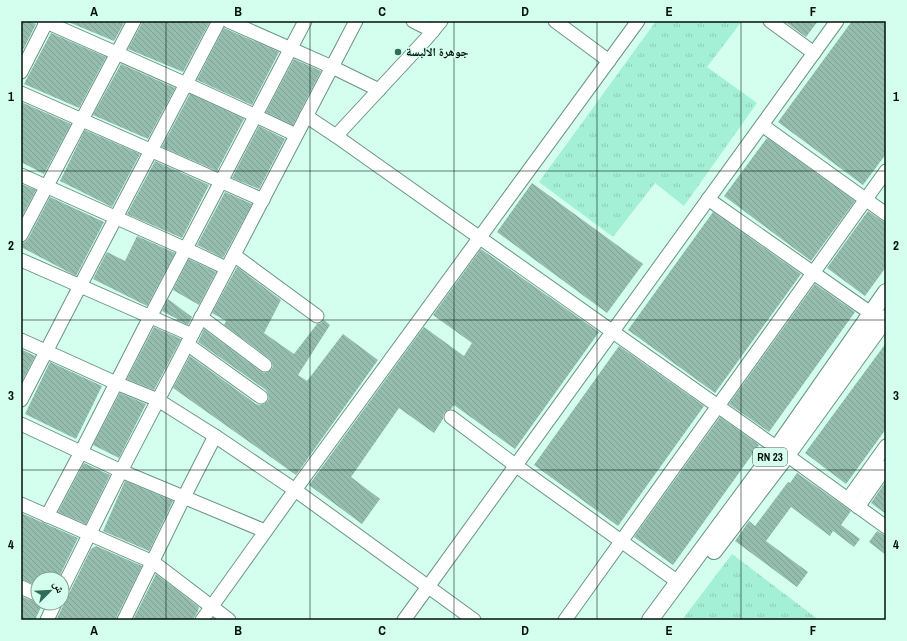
<svg xmlns="http://www.w3.org/2000/svg" width="907" height="641" font-family="'Archivo Narrow','Noto Naskh Arabic',sans-serif">
<style>
.park{fill:url(#park-tufts)}
.building{fill:url(#building-back-hatch)}
.lines{fill:none;stroke-linecap:round;stroke-linejoin:round}
.minor-casing{stroke:#6b9385;stroke-width:15}
.major-casing{stroke:#6b9385;stroke-width:18}
.minor{stroke:#fff;stroke-width:13}
.major{stroke:#fff;stroke-width:16}
.grid{fill:none;stroke:#02100b;stroke-width:1;stroke-opacity:0.55}
.poi-dot{fill:#2e6d5a;stroke:#d4ffef;stroke-width:1.5}
.labels{text-anchor:middle;stroke-width:3;stroke-linejoin:round;paint-order:stroke}
.shield{fill:#d4ffef;stroke:#41584f;stroke-width:1}
.shield-label{font-size:11px;font-weight:bold;fill:#02100b}
.poi-label{font-size:12px;font-weight:bold;fill:#02100b;stroke:#d4ffef;text-anchor:start}
.neatline{fill:none;stroke:#02100b;stroke-width:1.5}
.grid-label{font-size:13px;text-anchor:middle;font-weight:bold;fill:#02100b}
</style>
<defs>
<pattern id="park-tufts" width="24" height="20" patternUnits="userSpaceOnUse"><rect width="24" height="20" fill="#a4f0d7"/><path d="M3 7l-1-3M5 7V3M7 7l1-3M15 17l-1-3M17 17v-4M19 17l1-3" fill="none" stroke="#8ccdb7"/></pattern>
<pattern id="building-back-hatch" width="6" height="6" patternUnits="userSpaceOnUse"><rect width="6" height="6" fill="#94bdae"/><path d="M-1 5l2 2M0 0l6 6M5-1l2 2" fill="none" stroke="#7ea194"/></pattern>
</defs>
<rect width="100%" height="100%" fill="#d4ffef"/>
<g class="park">
<path d="M656,21h86l-35,46 50,36 -73,103 -29,-23 -42,54 -74,-55z"/>
<path d="M732,554l87,66h-137z"/>
</g>
<g class="building">
<path d="M21,21h8l7,3 -15,30z"/>
<path d="M66,21h59l-11,20z"/>
<path d="M142,21h68l-27,51 -55,-23 13,-24z"/>
<path d="M784,21h34l-12,16z"/>
<path d="M852,21h34v133l-23,31 -85,-63z"/>
<path d="M224,28l55,24 -27,53 -55,-25z"/>
<path d="M51,33l55,24 -27,51 -55,-24z"/>
<path d="M294,59l27,12 -28,54 -27,-13z"/>
<path d="M121,64l54,24 -27,51 -55,-24z"/>
<path d="M190,94l54,25 -27,52 -55,-24z"/>
<path d="M21,102l50,22 -27,50 -23,-12z"/>
<path d="M259,126l26,13 -26,50 -27,-11z"/>
<path d="M85,130l55,24 -28,53 -52,-26z"/>
<path d="M767,138l88,63 -44,60 -87,-65z"/>
<path d="M155,161l54,24 -27,53 -55,-24z"/>
<path d="M532,183l111,81 -36,49 -110,-81z"/>
<path d="M21,184l15,6 -15,28z"/>
<path d="M225,192l27,12 -29,54 -26,-13z"/>
<path d="M50,197l54,25 -28,54 -55,-29v-4l4,-1 3,-3z"/>
<path d="M868,211l13,9 5,2v45l-21,29 -38,-28z"/>
<path d="M713,212l88,62 -86,119 -87,-63z"/>
<path d="M137,236l38,17 -28,53 -54,-27 14,-27 18,9z"/>
<path d="M481,249l118,83 -84,117 -61,-44 -3,4 -3,1 -4,3 -1,3v3l-9,14 -35,-25 -48,69 29,22 -18,25 -53,-39 115,-158 40,29 8,-13 -39,-28z"/>
<path d="M189,259l27,13 -17,33 -26,-15z"/>
<path d="M237,267l44,33 -17,33 30,21 23,-30 4,-1 3,-3 6,5 -32,50 9,6 36,-47 35,26 -82,115 -123,-87 17,-32 66,48 4,1 4,-1 4,-3 1,-4 -1,-3 -2,-4 -68,-48 6,-13 56,42 4,2 4,-1 4,-3 1,-3 -1,-4 -2,-3 -46,-34 2,-4 -14,-8z"/>
<path d="M815,284l40,28 -86,120 -40,-28z"/>
<path d="M168,299l24,18 -4,8 -11,-5v-1l-15,-8z"/>
<path d="M154,327l27,12 -27,51 -27,-11z"/>
<path d="M886,343v86l-40,55 -41,-31z"/>
<path d="M619,346l85,60 -86,120 -84,-61z"/>
<path d="M21,349l14,7 -14,27z"/>
<path d="M50,362l52,24 -26,53 -51,-25z"/>
<path d="M120,393l26,11 -27,54 -26,-13z"/>
<path d="M720,417l39,28 -86,120 -39,-28z"/>
<path d="M84,463l26,12 -24,49 -28,-12z"/>
<path d="M797,473l54,38 -10,14 19,14 -6,8 -21,-16 -3,5 -39,-29 -25,34 42,31 -11,15 -62,-46 14,-20 6,5 33,-44 2,1z"/>
<path d="M125,481l48,20 -24,50 -46,-20z"/>
<path d="M886,481v33l-15,-11z"/>
<path d="M21,513l57,25 -20,41h-20v7l-17,-7z"/>
<path d="M877,531l9,5v19l-17,-13z"/>
<path d="M96,546l46,20 -25,50 -1,4h-60l35,-71z"/>
<path d="M156,574l43,33 -1,4 -5,9h-60z"/>
<path d="M21,596l14,6 8,1 -8,17h-14z"/>
</g>
<g class="lines">
<g class="minor-casing">
<g id="minor">
<path d="M44,21c85,38 170,74 252,114"/>
<path d="M228,21l104,46 47,23"/>
<path d="M413,21l20,10"/>
<path d="M555,21l54,40"/>
<path d="M770,21l44,32"/>
<path d="M21,72l26,-51"/>
<path d="M21,93l242,107"/>
<path d="M306,116l30,20 441,312 109,79"/>
<path d="M762,125l124,89"/>
<path d="M336,136l90,-97 15,-18"/>
<path d="M21,175l165,74 40,19"/>
<path d="M708,199l171,120"/>
<path d="M21,235l113,-214"/>
<path d="M234,255l83,61"/>
<path d="M21,260l171,75"/>
<path d="M201,317l64,48"/>
<path d="M21,340l95,43 42,17 57,36 80,54 179,130"/>
<path d="M187,344l74,53"/>
<path d="M21,400l59,-114 139,-265"/>
<path d="M451,417l64,48 106,76 57,41"/>
<path d="M21,424l100,47 144,60"/>
<path d="M848,499l38,-53"/>
<path d="M21,504l132,58 76,58"/>
<path d="M858,507l28,-40"/>
<path d="M47,516l34,-64 69,-135 155,-296"/>
<path d="M21,587l17,8"/>
<path d="M62,589l59,-118 235,-450"/>
<path d="M47,620l8,-17"/>
<path d="M124,620l60,-123 31,-61"/>
<path d="M202,620l93,-130 343,-469"/>
<path d="M404,620l433,-599"/>
<path d="M565,620l321,-449"/>
</g>
</g>
<g class="major-casing">
<g id="major">
<path d="M714,551l73,-96 99,-137"/>
<path d="M650,620l127,-172 109,-156"/>
</g>
</g>
<use href="#minor" class="minor"/>
<use href="#major" class="major"/>
</g>
<path class="grid" d="M166,21v599M310,21v599M454,21v599M597,21v599M741,21v599M21,171h865M21,320h865M21,470h865"/>
<circle class="poi-dot" cx="398" cy="52" r="4"/>
<g class="labels">
<rect class="shield" x="753" y="448" width="34" height="18" rx="3"/>
<g class="shield-label">
<text x="770" y="461">RN 23</text>
</g>
<g class="poi-label">
<text x="406" y="56">جوهرة الالبسة</text>
</g>
</g>
<rect width="907" height="641" fill="none" stroke="#d4ffef" stroke-width="44"/>
<g transform="translate(50 591) rotate(66)"><circle r="19" fill="#d4ffef" stroke="#809f94"/>
<path d="M0-3L7 15L0 10L-7 15Z" fill="#2e6d5a"/>
<text y="-6" font-size="11" font-weight="bold" text-anchor="middle" fill="#02100b">ش</text>
</g>
<rect x="22" y="22" width="863" height="597" class="neatline"/>
<g class="grid-label">
<text x="94" y="16">A</text>
<text x="238" y="16">B</text>
<text x="382" y="16">C</text>
<text x="525" y="16">D</text>
<text x="669" y="16">E</text>
<text x="813" y="16">F</text>
<text x="11" y="101">1</text>
<text x="896" y="101">1</text>
<text x="11" y="250">2</text>
<text x="896" y="250">2</text>
<text x="11" y="400">3</text>
<text x="896" y="400">3</text>
<text x="11" y="549">4</text>
<text x="896" y="549">4</text>
<text x="94" y="635">A</text>
<text x="238" y="635">B</text>
<text x="382" y="635">C</text>
<text x="525" y="635">D</text>
<text x="669" y="635">E</text>
<text x="813" y="635">F</text>
</g>
</svg>
